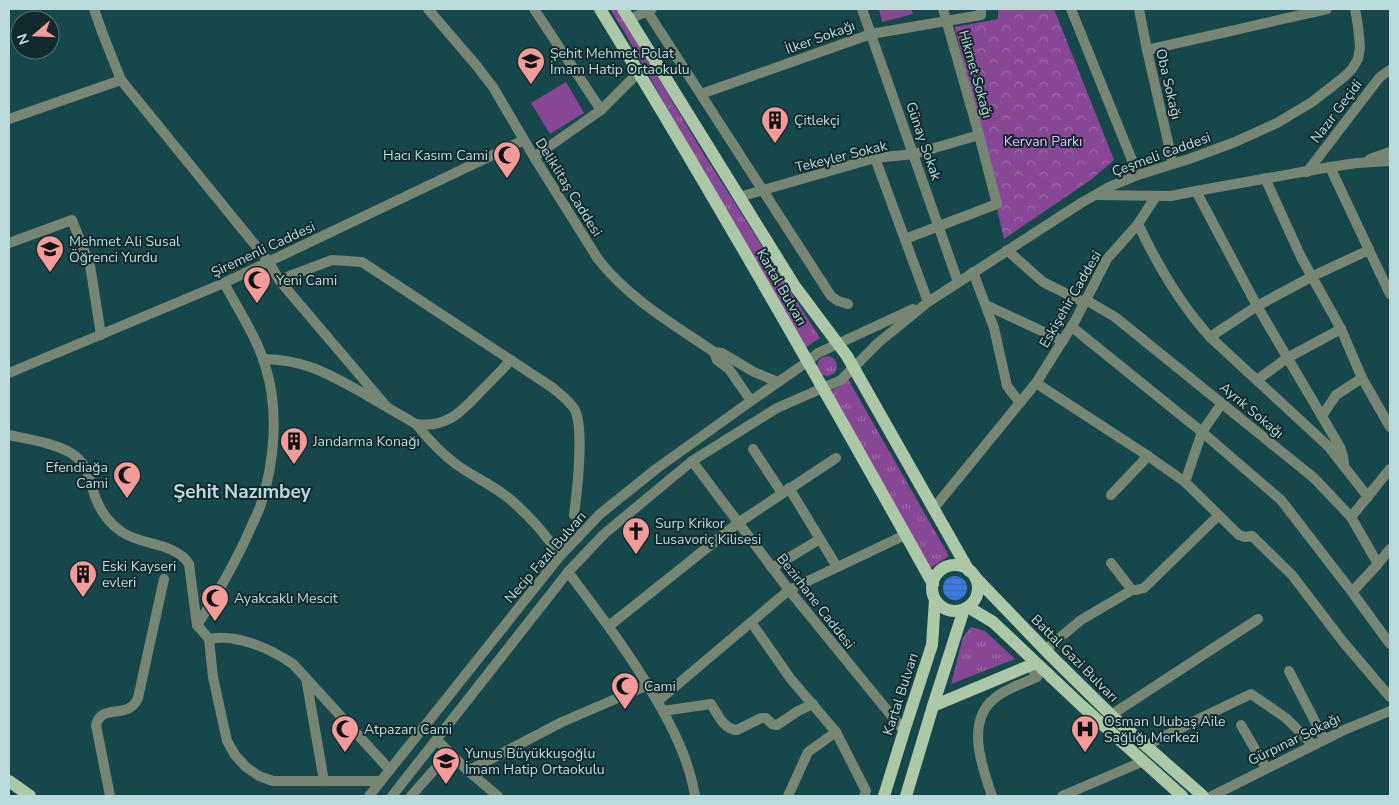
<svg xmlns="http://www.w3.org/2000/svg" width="1399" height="805" font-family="'Nunito Sans',sans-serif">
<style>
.grass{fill:url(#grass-tufts)}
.forest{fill:url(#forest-crowns)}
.pitch{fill:#884796}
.water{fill:url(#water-rules)}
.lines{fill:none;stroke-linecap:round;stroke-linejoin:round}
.minor{stroke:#778574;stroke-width:10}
.major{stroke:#acc8a6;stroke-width:12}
.labels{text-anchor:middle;stroke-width:4;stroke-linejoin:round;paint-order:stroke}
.street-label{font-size:14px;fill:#bbdadb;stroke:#112b2d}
.poi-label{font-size:14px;fill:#bbdadb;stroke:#112b2d;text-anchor:start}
.park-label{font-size:14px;fill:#f2b5ff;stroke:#112b2d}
.district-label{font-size:19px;font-weight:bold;fill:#bbdadb;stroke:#112b2d}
</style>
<defs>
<pattern id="grass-tufts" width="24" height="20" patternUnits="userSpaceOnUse" patternTransform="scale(1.25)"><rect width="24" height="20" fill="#884796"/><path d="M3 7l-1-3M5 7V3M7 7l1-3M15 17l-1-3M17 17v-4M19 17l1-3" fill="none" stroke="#9c6aa9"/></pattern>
<pattern id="forest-crowns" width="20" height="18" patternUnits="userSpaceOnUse" patternTransform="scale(1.25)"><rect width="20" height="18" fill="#884796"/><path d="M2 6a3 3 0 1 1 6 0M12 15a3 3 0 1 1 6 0" fill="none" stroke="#9c6aa9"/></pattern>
<pattern id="water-rules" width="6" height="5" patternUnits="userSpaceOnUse" patternTransform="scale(1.25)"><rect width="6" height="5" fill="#3e79df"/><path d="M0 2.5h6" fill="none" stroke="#3c65a8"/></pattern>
</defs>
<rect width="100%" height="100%" fill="#16484b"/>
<g class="grass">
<path d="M610,9h8l12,22 72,120 118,187 -17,11 -178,-316z"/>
<circle cx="827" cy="366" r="10"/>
<path d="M848,379l101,177 -19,12 -100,-176z"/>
<path d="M971,627l14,4 30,28 -64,25 12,-47z"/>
</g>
<path class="forest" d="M998,9h56l60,151 -22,19 -88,60 -49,-212 43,-8z"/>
<g class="pitch">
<path d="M879,9h32l2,5 -31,8z"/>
<path d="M566,82l18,31 -34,21 -19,-31z"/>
</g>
<circle class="water" cx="955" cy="588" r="12"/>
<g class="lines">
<g class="minor">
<path d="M94,9l8,23 19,48 148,182 10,18 107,126"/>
<path d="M428,9l48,56 17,22 41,70 64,102c31,40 75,65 116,93l3,8 12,9 22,32"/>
<path d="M534,9l67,101"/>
<path d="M862,9l96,273"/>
<path d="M1071,9l67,166"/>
<path d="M1139,9l8,41 26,114"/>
<path d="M647,11l184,285 7,5 10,3"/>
<path d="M630,19l22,-10"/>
<path d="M1147,50l180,-41"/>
<path d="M701,94l170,-60 110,-19v-6"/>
<path d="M9,119l112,-39"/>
<path d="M534,157l67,-47 38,-38"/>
<path d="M875,158l53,144"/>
<path d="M1370,159l20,-7"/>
<path d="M1330,167l39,83"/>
<path d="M1307,172l69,-90 4,-5 10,-7"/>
<path d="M1265,178l36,79 40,72 21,49 28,49"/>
<path d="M1196,191l61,115 83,141 3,9 1,8"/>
<path d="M1097,195l74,1 25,-5 134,-24 27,-4 33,-2"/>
<path d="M739,197l136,-39 39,-4 65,-19"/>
<path d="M1138,224c19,40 42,80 72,113l118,109 40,51"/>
<path d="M905,239l92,-35 -18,-69 -36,-126"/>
<path d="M9,243l63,-23 18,45 11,70"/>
<path d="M1007,250l36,32 42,21"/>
<path d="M973,272l21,56 13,58 13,17"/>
<path d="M279,280l53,-20 30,2 191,126c8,7 17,13 22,22 9,20 2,82 -1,105"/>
<path d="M1086,300l29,17 199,161 37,39 27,47"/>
<path d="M986,305l77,36"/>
<path d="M1072,327l130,105 79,68 71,92 38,52"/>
<path d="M1210,337l47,-31 56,-30 56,-26 21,44"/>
<path d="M714,352l8,1 32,19 24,10"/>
<path d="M263,359c43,1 64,14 100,34 18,11 36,21 53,31 31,4 45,-12 64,-32 11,-11 21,-21 31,-32"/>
<path d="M9,373l215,-90 300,-143"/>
<path d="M1257,380l30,-22 54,-29"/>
<path d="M1036,383l112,73 37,26 54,53 6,2 7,-1 40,39 52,68 46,54"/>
<path d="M1322,416l14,-21 26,-17"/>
<path d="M416,424c12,15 25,29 41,41 16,11 33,19 49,31 21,17 39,37 54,60"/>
<path d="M9,435c19,4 45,8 62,18 19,12 18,27 25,46 5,13 14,25 26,33 20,14 53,10 67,32l8,61 12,14 4,38 14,64 8,14 11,12 13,9 14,5h108"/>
<path d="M753,449l29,44"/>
<path d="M692,461l97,129 115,141"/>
<path d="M1185,482l17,-50 20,-29"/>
<path d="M789,488l48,79"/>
<path d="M1111,495l37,-39"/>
<path d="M934,508l102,-125 39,-62 32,-62 31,-35 18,-28"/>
<path d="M1351,517l39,-48"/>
<path d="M1111,563l21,27"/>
<path d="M772,568l48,-29"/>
<path d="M568,572c30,40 60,79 85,122 19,32 36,65 42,102"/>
<path d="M1352,592l26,-28 12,-15"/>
<path d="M751,622l39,56 46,54 30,59 -2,5"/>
<path d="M197,625c21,-32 40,-65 55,-100 3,-7 7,-14 9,-21 14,-43 18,-96 4,-139 -9,-29 -27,-56 -41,-82"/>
<path d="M609,626l129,-103 98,-65"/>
<path d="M209,639c27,-6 62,10 84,25l97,106"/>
<path d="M1045,650l36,-30 51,-30h4l8,-2 74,-72"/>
<path d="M1289,671l35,68"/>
<path d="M306,678l18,103"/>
<path d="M658,701l131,-111 116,-55"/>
<path d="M663,711l48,-7c6,9 13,26 26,26l24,-12h5l6,6 5,1 21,-14 15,-7"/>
<path d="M1111,715l147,-96"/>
<path d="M1241,725l25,43"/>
<path d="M437,740l31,31 30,25"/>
<path d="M1145,746l60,-30 46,-22 35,24 27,27"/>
<path d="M468,771l94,-49 86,-37"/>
<path d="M110,796l-14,-71c6,-23 32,-4 42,-27l26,-119"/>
<path d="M369,796l191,-240 40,-42 56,-45 95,-68 56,-39 11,-9 95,-44"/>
<path d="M392,796l176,-224 36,-38 88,-73 85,-53 64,-28 37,-37 50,-41 153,-99 28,-16 29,-12 51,-16 46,-17 42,-19 35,-21 32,-25 8,-8 6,-10 2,-12 -2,-21 -3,-17"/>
<path d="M411,796l38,-43"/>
<path d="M788,796l20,-44 28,-20"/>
<path d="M992,796c-10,-29 -27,-75 3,-98 12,-10 29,-15 42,-21l-7,-12"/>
<path d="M1062,796l82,-35"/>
<path d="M1212,796l132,-66 46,-19"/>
</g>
<g class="major">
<path d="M600,9c116,189 225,381 333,575"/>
<path d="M623,9l171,276 53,71 122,215"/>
<circle cx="955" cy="588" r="23"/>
<path d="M975,577l76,79 60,59 92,81"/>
<path d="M968,607l25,15 89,84 100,90"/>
<path d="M933,706l103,-43"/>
<path d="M9,781l21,15"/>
<path d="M884,796l20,-65 28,-86 3,-45"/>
<path d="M906,796l27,-90 31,-97"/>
</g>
</g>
<defs>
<g id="school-pin" transform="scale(1.4375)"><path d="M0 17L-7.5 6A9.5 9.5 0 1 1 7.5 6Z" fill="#f59b9a" stroke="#112b2d"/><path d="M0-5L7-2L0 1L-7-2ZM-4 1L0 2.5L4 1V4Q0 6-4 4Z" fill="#111"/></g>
<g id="building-pin" transform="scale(1.4375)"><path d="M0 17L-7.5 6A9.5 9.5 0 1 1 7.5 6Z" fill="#f59b9a" stroke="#112b2d"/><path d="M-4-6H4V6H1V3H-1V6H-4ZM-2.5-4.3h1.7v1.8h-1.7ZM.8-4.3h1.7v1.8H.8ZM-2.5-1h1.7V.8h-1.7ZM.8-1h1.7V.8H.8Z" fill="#111"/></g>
<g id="mosque-pin" transform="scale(1.4375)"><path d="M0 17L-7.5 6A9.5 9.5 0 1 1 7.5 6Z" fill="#f59b9a" stroke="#112b2d"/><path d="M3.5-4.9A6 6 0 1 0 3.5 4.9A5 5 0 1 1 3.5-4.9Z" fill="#111"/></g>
<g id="church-pin" transform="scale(1.4375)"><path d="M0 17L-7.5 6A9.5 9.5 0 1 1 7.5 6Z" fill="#f59b9a" stroke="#112b2d"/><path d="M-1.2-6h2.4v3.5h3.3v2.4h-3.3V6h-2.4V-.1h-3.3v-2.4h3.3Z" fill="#111"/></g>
<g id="hospital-pin" transform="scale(1.4375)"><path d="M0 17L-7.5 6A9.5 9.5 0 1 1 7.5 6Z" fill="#f59b9a" stroke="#112b2d"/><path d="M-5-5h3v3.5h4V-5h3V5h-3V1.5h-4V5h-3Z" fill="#111"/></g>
</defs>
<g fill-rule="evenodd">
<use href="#school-pin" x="531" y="61"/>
<use href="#building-pin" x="775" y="120"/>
<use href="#mosque-pin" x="507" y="155"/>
<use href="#school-pin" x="50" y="249"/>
<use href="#mosque-pin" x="257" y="280"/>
<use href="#building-pin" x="294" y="441"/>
<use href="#mosque-pin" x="127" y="475"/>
<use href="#church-pin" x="636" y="531"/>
<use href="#building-pin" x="83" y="574"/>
<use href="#mosque-pin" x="215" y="598"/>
<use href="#mosque-pin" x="625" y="686"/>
<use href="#mosque-pin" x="345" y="729"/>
<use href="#hospital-pin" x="1085" y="729"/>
<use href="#school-pin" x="446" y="761"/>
</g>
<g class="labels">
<g class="street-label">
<text transform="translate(820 37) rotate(-20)" y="5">İlker Sokağı</text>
<text transform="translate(976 74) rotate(74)" y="5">Hikmet Sokağı</text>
<text transform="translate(1169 84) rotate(77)" y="5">Oba Sokağı</text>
<text transform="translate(1336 111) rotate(-53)" y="5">Nazır Geçidi</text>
<text transform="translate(924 141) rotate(71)" y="5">Günay Sokak</text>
<text transform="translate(1161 154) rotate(-20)" y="5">Çeşmeli Caddesi</text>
<text transform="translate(841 156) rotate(-14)" y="5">Tekeyler Sokak</text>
<text transform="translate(569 187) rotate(58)" y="5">Deliklitaş Caddesi</text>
<text transform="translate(263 249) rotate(-25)" y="5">Şiremenli Caddesi</text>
<text transform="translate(782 287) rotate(60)" y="5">Kartal Bulvarı</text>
<text transform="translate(1070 299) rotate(-60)" y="5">Eskişehir Caddesi</text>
<text transform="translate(1252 410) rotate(40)" y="5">Ayrık Sokağı</text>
<text transform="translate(545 557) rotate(-49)" y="5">Necip Fazıl Bulvarı</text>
<text transform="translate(816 601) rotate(52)" y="5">Bezirhane Caddesi</text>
<text transform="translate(1075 658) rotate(45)" y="5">Battal Gazi Bulvarı</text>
<text transform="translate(900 694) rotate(-72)" y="5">Kartal Bulvarı</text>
<text transform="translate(1294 739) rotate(-26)" y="5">Gürpınar Sokağı</text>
</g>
<g class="poi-label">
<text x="550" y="58">Şehit Mehmet Polat<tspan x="550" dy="16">İmam Hatip Ortaokulu</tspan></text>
<text x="794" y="125">Çitlekçi</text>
<text x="488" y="160" text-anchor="end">Hacı Kasım Cami</text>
<text x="69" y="246">Mehmet Ali Susal<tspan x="69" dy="16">Öğrenci Yurdu</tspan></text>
<text x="276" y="285">Yeni Cami</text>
<text x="313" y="446">Jandarma Konağı</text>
<text x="108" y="472" text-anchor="end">Efendiağa<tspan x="108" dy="16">Cami</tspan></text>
<text x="655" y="528">Surp Krikor<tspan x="655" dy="16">Lusavoriç Kilisesi</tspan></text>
<text x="102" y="571">Eski Kayseri<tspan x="102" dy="16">evleri</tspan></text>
<text x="234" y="603">Ayakcaklı Mescit</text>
<text x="644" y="691">Cami</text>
<text x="1104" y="726">Osman Ulubaş Aile<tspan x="1104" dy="16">Sağlığı Merkezi</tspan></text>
<text x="364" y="734">Atpazarı Cami</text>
<text x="465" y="758">Yunus Büyükkuşoğlu<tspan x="465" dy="16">İmam Hatip Ortaokulu</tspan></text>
</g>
<g class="park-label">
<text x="1043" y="146">Kervan Parkı</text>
</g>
<g class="district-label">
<text x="242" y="498">Şehit Nazımbey</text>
</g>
</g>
<rect width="1399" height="805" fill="none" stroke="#bbdadb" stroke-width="20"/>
<g transform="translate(35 35) rotate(251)"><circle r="24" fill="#112b2d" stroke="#557173"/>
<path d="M0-4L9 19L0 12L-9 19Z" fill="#f59b9a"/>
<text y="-8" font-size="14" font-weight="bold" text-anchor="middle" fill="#bbdadb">N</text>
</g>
</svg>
